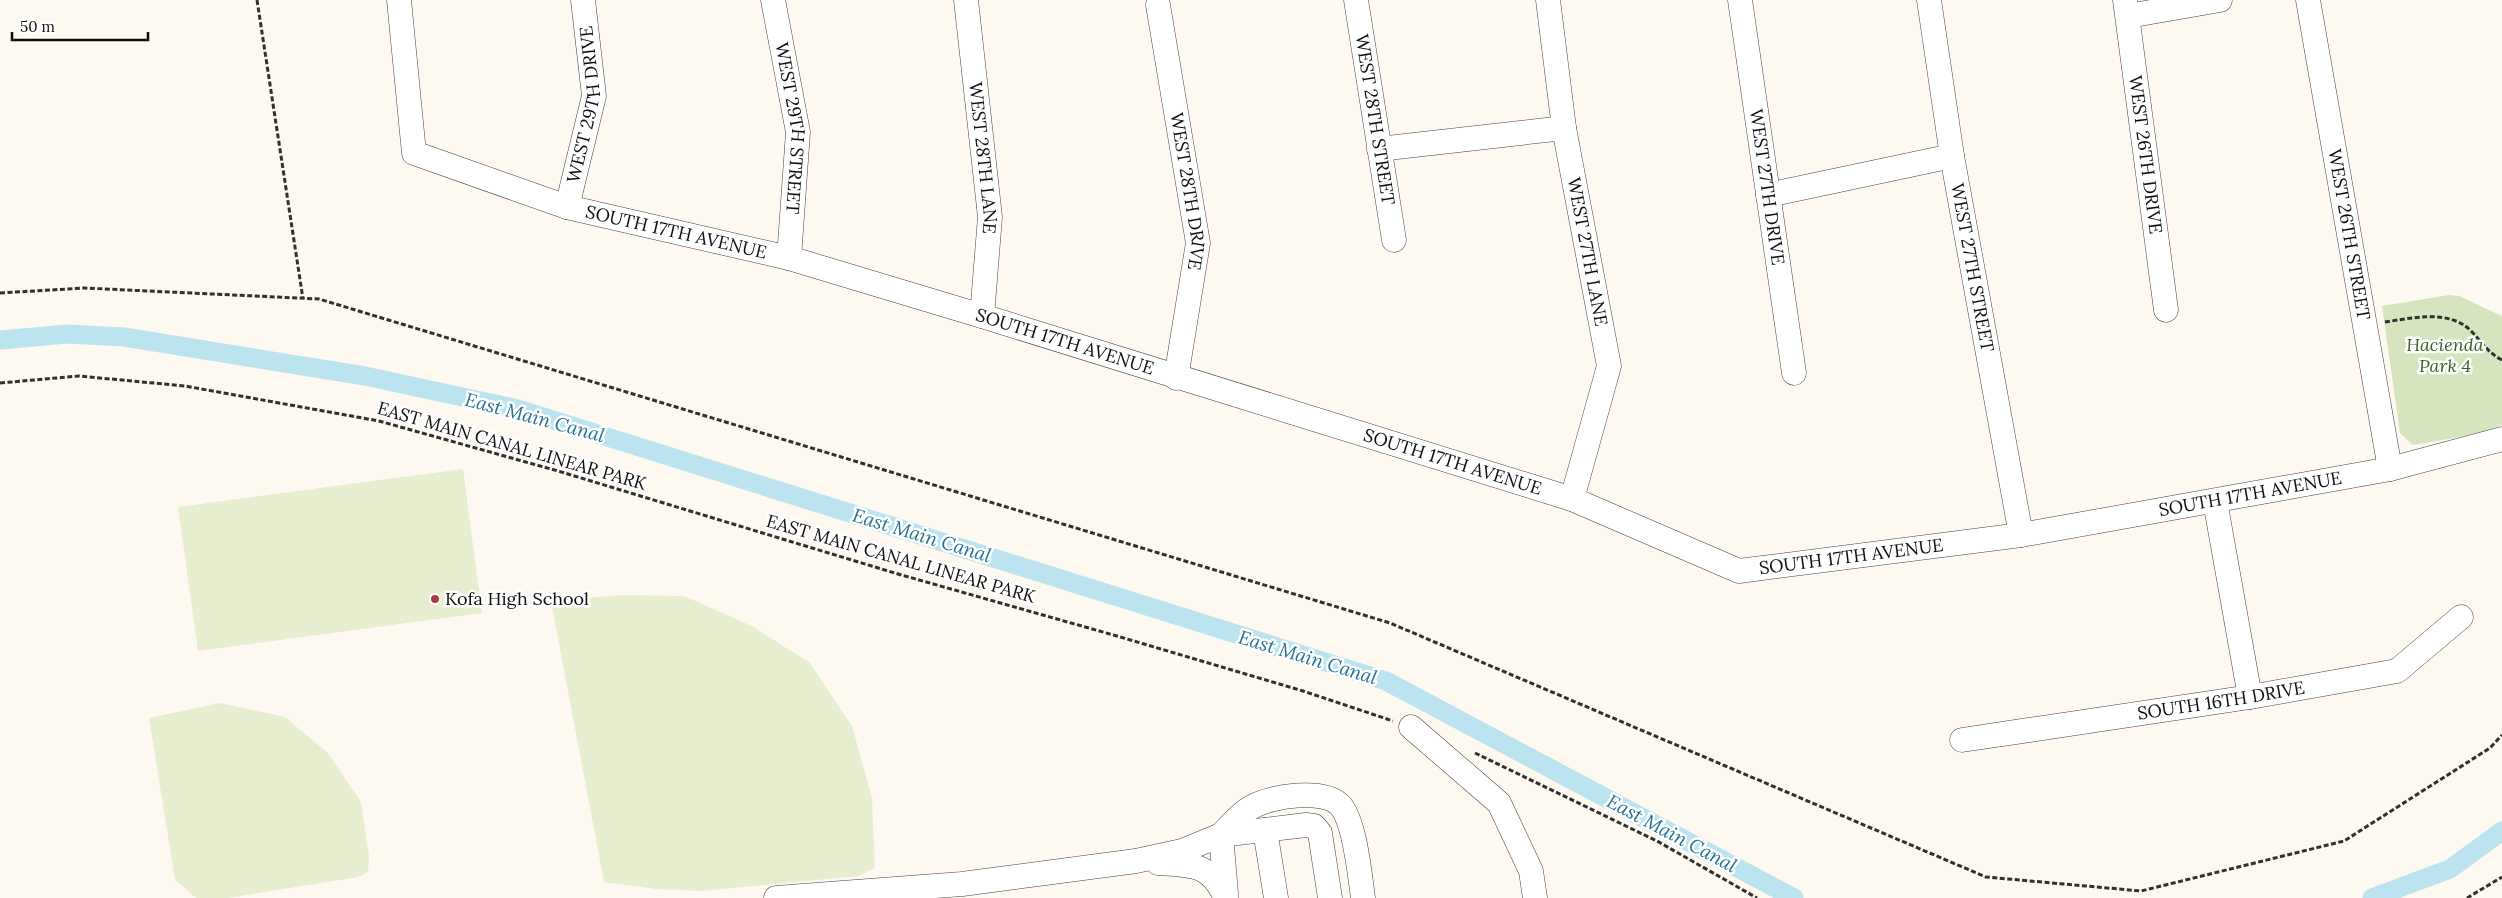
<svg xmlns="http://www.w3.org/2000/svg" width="2502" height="898" font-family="Lora,serif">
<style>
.grass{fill:#d7e5be}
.pitch{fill:#e7edcf}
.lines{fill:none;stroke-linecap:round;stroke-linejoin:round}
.canal{stroke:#bbe3f0;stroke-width:19}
.minor-casing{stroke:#414141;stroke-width:25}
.path{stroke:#303030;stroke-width:3;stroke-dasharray:5 2.5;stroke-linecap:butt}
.minor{stroke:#fff;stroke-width:24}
.poi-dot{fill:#b0354b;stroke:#fff;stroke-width:2}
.labels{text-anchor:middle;stroke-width:5;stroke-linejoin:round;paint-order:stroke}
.street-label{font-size:18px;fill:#0e0e0e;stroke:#fff}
.park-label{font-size:18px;font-style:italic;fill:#396025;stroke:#fff}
.poi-label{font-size:18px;fill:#0e0e0e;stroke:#fff;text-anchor:start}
.water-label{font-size:19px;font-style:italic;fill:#247293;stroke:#fff}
</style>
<rect width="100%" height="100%" fill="#fdf9f1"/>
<path class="grass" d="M2449,295l10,1 43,20v109l-24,9 -65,11 -13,-12 -18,-127z"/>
<g class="pitch">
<path d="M463,469l19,144 -284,38 -20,-144z"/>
<path d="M620,595l64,1 68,30 58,37 42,63 20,72 3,70 -17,8 -156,15 -46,-2 -52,-7 -53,-281z"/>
<path d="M220,703l65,14 43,36 33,49 8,54 -1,16 -10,5 -130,21h-32l-21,-18 -26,-162z"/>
</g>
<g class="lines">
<g class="canal">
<path d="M0,340l67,-6 57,3 241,39 153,33 868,272 408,217"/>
<path d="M2372,898l78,-29 52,-38"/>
</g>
<g class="minor-casing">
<g id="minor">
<path id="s1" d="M399,0l15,153 153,54 222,51 193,58 590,183 167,72 282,-36 369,-66 112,-30"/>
<path id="s2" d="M773,0l25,132 -9,126"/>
<path id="s3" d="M966,0l24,217 -8,99"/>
<path id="s4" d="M1356,0l38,240"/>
<path id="s5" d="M1548,0l16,128 45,238 -37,133"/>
<path id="s6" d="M1740,0l54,373"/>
<path id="s7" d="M1929,0l23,156 69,379"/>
<path id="s8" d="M2125,0l41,310"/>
<path id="s9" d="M2308,0l82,469"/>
<path id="s10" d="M1158,5l40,238 -22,135"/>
<path d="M2128,16l92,-16"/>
<path d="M1379,149l185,-21"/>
<path d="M1768,195l184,-39"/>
<path id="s11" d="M567,207l27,-111 -11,-96"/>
<path d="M2215,501l35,196"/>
<path d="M1411,727l88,76 32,68 4,27"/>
<path id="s12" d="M1962,740l288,-43 147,-26 64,-54"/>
<path d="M1265,830l11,68"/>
<path d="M1221,835c9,-9 19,-22 31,-28 19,-11 71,-19 88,-2 15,16 20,71 23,93"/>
<path d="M1221,835l5,58"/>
<path d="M1158,863c34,2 52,0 68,35"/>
<path d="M776,898l186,-14 174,-23 46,-10 39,-16 85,-10 8,1 6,7 10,65"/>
</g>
</g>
<g class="path">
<path d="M257,0l46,299"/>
<path d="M0,293l84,-5 235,11 1071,324 596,254 155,14 203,-50 146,-93 12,-13"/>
<path d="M2385,322c27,-4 65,-13 86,9 11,11 17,22 31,29"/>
<path d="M0,383l79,-7 106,10 194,35 179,50 340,103 219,62 186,55 90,30"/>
<path d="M1475,753l182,88 100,57"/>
<path d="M2467,898l35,-21"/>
</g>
<use href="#minor" class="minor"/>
</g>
<circle class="poi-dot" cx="435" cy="599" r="5"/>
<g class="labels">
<g class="street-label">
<text dy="6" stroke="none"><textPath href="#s11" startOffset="105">WEST 29TH DRIVE</textPath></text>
<text dy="6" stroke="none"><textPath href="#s4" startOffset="121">WEST 28TH STREET</textPath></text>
<text dy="6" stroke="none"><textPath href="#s2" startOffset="130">WEST 29TH STREET</textPath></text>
<text dy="6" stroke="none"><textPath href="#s8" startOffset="156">WEST 26TH DRIVE</textPath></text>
<text dy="6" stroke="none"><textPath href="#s3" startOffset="159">WEST 28TH LANE</textPath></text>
<text dy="6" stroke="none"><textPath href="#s6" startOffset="189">WEST 27TH DRIVE</textPath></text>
<text dy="6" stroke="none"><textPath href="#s10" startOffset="189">WEST 28TH DRIVE</textPath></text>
<text dy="6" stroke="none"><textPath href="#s1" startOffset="428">SOUTH 17TH AVENUE</textPath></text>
<text dy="6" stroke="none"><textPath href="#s9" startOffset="238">WEST 26TH STREET</textPath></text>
<text dy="6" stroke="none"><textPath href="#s5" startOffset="255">WEST 27TH LANE</textPath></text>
<text dy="6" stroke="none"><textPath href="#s7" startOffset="271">WEST 27TH STREET</textPath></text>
<text dy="6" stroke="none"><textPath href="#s1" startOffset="832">SOUTH 17TH AVENUE</textPath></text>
<text transform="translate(512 446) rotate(16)" y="6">EAST MAIN CANAL LINEAR PARK</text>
<text dy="6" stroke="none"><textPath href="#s1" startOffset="1238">SOUTH 17TH AVENUE</textPath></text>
<text dy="6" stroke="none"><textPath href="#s1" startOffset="2062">SOUTH 17TH AVENUE</textPath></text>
<text dy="6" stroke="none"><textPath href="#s1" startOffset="1658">SOUTH 17TH AVENUE</textPath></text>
<text transform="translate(901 559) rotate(16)" y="6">EAST MAIN CANAL LINEAR PARK</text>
<text dy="6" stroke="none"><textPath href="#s12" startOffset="262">SOUTH 16TH DRIVE</textPath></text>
</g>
<g class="park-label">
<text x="2445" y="351">Hacienda<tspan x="2445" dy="21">Park 4</tspan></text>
</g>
<g class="poi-label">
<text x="445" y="605">Kofa High School</text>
</g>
<g class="water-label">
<text transform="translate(535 417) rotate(15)" y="7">East Main Canal</text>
<text transform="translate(922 535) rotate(17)" y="7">East Main Canal</text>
<text transform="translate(1308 657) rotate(17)" y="7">East Main Canal</text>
<text transform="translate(1672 833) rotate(28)" y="7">East Main Canal</text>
</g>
</g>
<path d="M12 32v8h136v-8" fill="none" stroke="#0e0e0e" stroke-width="2.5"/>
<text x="20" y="32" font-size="15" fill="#0e0e0e" stroke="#ffffff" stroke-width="4" paint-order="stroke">50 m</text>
</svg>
